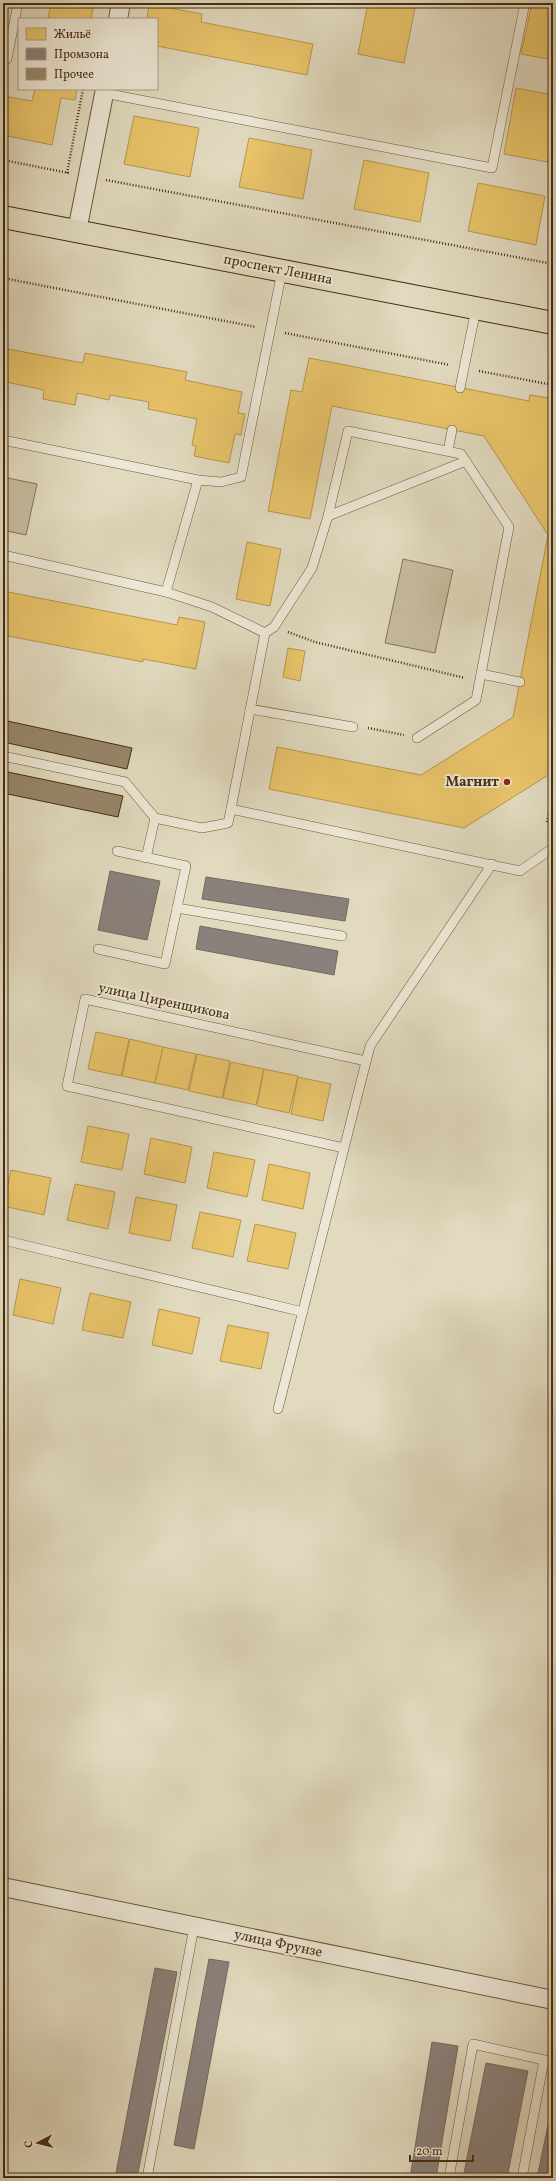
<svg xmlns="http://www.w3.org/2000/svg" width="556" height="2181" viewBox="0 0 556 2181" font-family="Vollkorn,serif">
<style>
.green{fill:#c7bca1;stroke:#867458}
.homes{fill:#e9c46a;stroke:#b8964e}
.industry{fill:#8a817c;stroke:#76685b}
.building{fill:#97866a;stroke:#462c0e}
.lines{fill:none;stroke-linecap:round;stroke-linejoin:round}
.lane-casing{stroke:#6d583a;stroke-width:10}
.street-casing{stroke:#6d583a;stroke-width:20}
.primary-casing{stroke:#462c0e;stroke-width:24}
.path{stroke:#462c0e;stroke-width:2.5;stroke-dasharray:1 2;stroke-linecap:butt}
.lane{stroke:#ece7d5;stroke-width:9}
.street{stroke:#ece7d5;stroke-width:18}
.primary{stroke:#e1dabf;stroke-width:22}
.poi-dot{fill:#8f2418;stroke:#ece7d5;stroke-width:1.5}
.labels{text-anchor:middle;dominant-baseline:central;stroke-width:4;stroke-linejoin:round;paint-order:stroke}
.street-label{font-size:14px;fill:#462c0e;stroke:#ece7d5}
.poi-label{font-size:14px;font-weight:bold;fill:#462c0e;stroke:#ece7d5;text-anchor:end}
</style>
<rect width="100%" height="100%" fill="#e1dabf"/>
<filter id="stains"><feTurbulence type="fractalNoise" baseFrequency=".005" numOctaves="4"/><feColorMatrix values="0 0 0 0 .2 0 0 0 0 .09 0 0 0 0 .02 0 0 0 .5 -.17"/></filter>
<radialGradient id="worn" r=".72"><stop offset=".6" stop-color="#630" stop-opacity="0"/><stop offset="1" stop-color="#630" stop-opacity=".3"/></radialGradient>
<g class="green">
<path d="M 3,477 L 37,484 L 26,535 L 3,530 Z"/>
<path d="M 403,559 L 453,570 L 435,653 L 385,643 Z"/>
</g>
<g class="homes">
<path d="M 51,3 L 94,3 L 91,19 L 48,19 Z"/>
<path d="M 368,3 L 416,3 L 404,63 L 358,54 Z"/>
<path d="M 532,3 L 553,3 L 553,60 L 521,54 Z"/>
<path d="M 149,4 L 202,14 L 201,22 L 313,44 L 307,75 L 157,46 L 157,19 L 147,19 Z"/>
<path d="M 516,88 L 553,95 L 553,163 L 504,154 Z"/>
<path d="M 35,89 L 77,89 L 75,100 L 61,98 L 52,145 L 3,135 L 3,96 L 32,101 Z"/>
<path d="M 134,116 L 199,128 L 190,177 L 124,164 Z"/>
<path d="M 249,138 L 312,150 L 303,199 L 239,187 Z"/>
<path d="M 364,160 L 429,173 L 420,222 L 354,209 Z"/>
<path d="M 478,183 L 545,196 L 536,245 L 468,231 Z"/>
<path d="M 3,348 L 83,363 L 85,353 L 187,372 L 185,380 L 242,392 L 238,413 L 245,414 L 241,435 L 235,434 L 229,463 L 194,456 L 196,446 L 192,445 L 197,419 L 148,409 L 149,402 L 110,395 L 109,400 L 77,393 L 75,405 L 43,399 L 44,390 L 6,382 L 5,389 L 3,389 Z"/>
<path d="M 309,358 L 529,401 L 530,395 L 549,398 L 553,404 L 553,756 L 550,774 L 464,828 L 269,789 L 277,747 L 421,775 L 513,717 L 548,535 L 484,436 L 332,406 L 310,519 L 268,511 L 291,390 L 302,392 Z"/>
<path d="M 247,542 L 281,549 L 270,606 L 236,599 Z"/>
<path d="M 3,591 L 177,625 L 179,617 L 205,622 L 196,669 L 143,659 L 143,662 L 3,635 Z"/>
<path d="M 288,648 L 305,651 L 300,681 L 283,677 Z"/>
<path d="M 96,1032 L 129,1039 L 121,1076 L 88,1069 Z"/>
<path d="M 130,1039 L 163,1047 L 155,1083 L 122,1076 Z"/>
<path d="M 163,1047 L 196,1054 L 188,1090 L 155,1083 Z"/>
<path d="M 197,1054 L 230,1061 L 222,1098 L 189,1091 Z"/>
<path d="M 231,1062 L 264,1069 L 256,1105 L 223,1098 Z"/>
<path d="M 264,1069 L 298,1076 L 289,1113 L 257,1106 Z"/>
<path d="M 298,1077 L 331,1084 L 323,1121 L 291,1114 Z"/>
<path d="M 88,1126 L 129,1134 L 122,1170 L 81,1162 Z"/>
<path d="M 151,1138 L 192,1147 L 185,1183 L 144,1174 Z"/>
<path d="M 214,1152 L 255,1160 L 247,1197 L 207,1188 Z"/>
<path d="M 269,1164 L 310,1173 L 303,1209 L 262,1200 Z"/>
<path d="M 11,1170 L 51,1178 L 44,1215 L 3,1206 Z"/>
<path d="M 75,1184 L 115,1192 L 108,1229 L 67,1220 Z"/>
<path d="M 136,1197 L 177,1205 L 170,1241 L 129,1233 Z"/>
<path d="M 200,1212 L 241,1220 L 233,1257 L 192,1248 Z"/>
<path d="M 255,1224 L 296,1233 L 288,1269 L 247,1261 Z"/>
<path d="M 20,1279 L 61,1288 L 53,1324 L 13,1315 Z"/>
<path d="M 90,1293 L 131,1302 L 123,1338 L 82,1330 Z"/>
<path d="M 159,1309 L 200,1318 L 192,1354 L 152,1345 Z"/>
<path d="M 228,1325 L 269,1333 L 261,1369 L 220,1361 Z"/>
</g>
<g class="industry">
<path d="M 110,871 L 160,881 L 147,940 L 98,930 Z"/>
<path d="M 206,877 L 349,899 L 345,921 L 202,899 Z"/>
<path d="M 200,926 L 338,951 L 334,975 L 196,949 Z"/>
<path d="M 209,1959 L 229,1962 L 194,2149 L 174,2145 Z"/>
<path d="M 155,1968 L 177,1972 L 137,2178 L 115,2178 Z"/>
<path d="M 432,2042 L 458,2046 L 436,2178 L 410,2178 Z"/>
<path d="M 486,2063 L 528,2071 L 507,2178 L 463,2178 Z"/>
<path d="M 553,2101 L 553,2178 L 537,2178 Z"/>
</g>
<g class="building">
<path d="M 3,720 L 132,748 L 127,769 L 3,742 Z"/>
<path d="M 3,771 L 123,796 L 118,817 L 3,793 Z"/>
</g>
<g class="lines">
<defs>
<g id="lane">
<path d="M 3,58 L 7,59 L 18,3"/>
<path d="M 104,93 L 492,168 L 525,3"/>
<path d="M 460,388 L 476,309"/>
<path d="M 3,440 L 198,480 L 221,482 L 241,477 L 282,271"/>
<path d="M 448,451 L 452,430"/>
<path d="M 328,516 L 466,461"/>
<path d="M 3,555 L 166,592 L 212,607 L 265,633"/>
<path d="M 166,592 L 198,480"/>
<path d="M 481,674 L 520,682"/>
<path d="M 250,709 L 353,727"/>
<path d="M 417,738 L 476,700 L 509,527 L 461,454 L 348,431 L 328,516 L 312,568 L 274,627 L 265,633 L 231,809 L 520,871 L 553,848"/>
<path d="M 3,756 L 125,782 L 155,818 L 202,828 L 228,823 L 231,809"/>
<path d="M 146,858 L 155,818"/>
<path d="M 177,908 L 342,936"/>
<path d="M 98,949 L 165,964 L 186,866 L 117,851"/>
<path d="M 344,1148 L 67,1086 L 85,999 L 366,1061"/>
<path d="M 3,1240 L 303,1312"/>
<path d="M 278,1409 L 370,1046 L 492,864"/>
<path d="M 147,2178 L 194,1927"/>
<path d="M 449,2178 L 473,2044 L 553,2062"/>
<path d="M 522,2178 L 544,2060"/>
</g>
<g id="street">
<path d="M 118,19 L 121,3"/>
<path d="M 77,231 L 105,89"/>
<path d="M 3,1887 L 553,2000"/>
</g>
<path id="primary" d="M 3,217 L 553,323"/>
</defs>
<use href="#lane" class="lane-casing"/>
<use href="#street" class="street-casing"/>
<use href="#primary" class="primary-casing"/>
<g class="path">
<path d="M 3,160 L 69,173"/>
<path d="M 67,173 L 83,89"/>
<path d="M 106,180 L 553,264"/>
<path d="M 3,278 L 256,327"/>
<path d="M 285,333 L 450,365"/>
<path d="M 479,371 L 553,385"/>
<path d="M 288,632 L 315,642 L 465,678"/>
<path d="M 368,728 L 404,735"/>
<path d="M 547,822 L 553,793"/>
</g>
<use href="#lane" class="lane"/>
<use href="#street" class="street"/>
<use href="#primary" class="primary"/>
</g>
<circle class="poi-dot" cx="507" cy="782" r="4"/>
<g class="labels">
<g class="street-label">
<text transform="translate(278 270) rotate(11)">проспект Ленина</text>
<text transform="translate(164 1002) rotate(12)">улица Циренщикова</text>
<text transform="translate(278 1944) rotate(12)">улица Фрунзе</text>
</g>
<g class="poi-label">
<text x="499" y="782">Магнит</text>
</g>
</g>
<rect width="556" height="2181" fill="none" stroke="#e1dabf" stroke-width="16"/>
<rect x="4" y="4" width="548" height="2173" fill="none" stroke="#462c0e" stroke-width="2"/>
<rect x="8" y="8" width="540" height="2165" fill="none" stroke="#462c0e"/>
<rect x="18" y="18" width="140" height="72" fill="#ece7d5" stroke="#aa9c85"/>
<rect x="26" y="28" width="20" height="12" fill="#e9c46a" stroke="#aa9c85"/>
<text x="54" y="38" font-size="12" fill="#462c0e">Жильё</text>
<rect x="26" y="48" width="20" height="12" fill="#8a817c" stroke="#aa9c85"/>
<text x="54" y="58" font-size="12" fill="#462c0e">Промзона</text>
<rect x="26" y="68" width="20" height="12" fill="#97866a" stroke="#aa9c85"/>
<text x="54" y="78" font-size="12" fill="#462c0e">Прочее</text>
<g transform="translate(38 2143) rotate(263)" stroke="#ece7d5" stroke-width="3" paint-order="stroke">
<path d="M0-3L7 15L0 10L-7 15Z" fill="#462c0e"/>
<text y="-6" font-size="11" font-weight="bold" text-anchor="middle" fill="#462c0e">С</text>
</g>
<path d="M410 2155v6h63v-6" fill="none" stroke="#462c0e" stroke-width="2"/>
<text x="416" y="2155" font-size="12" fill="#462c0e" stroke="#ece7d5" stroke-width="3" paint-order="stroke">20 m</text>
<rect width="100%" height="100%" filter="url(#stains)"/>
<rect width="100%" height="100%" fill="url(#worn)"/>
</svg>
